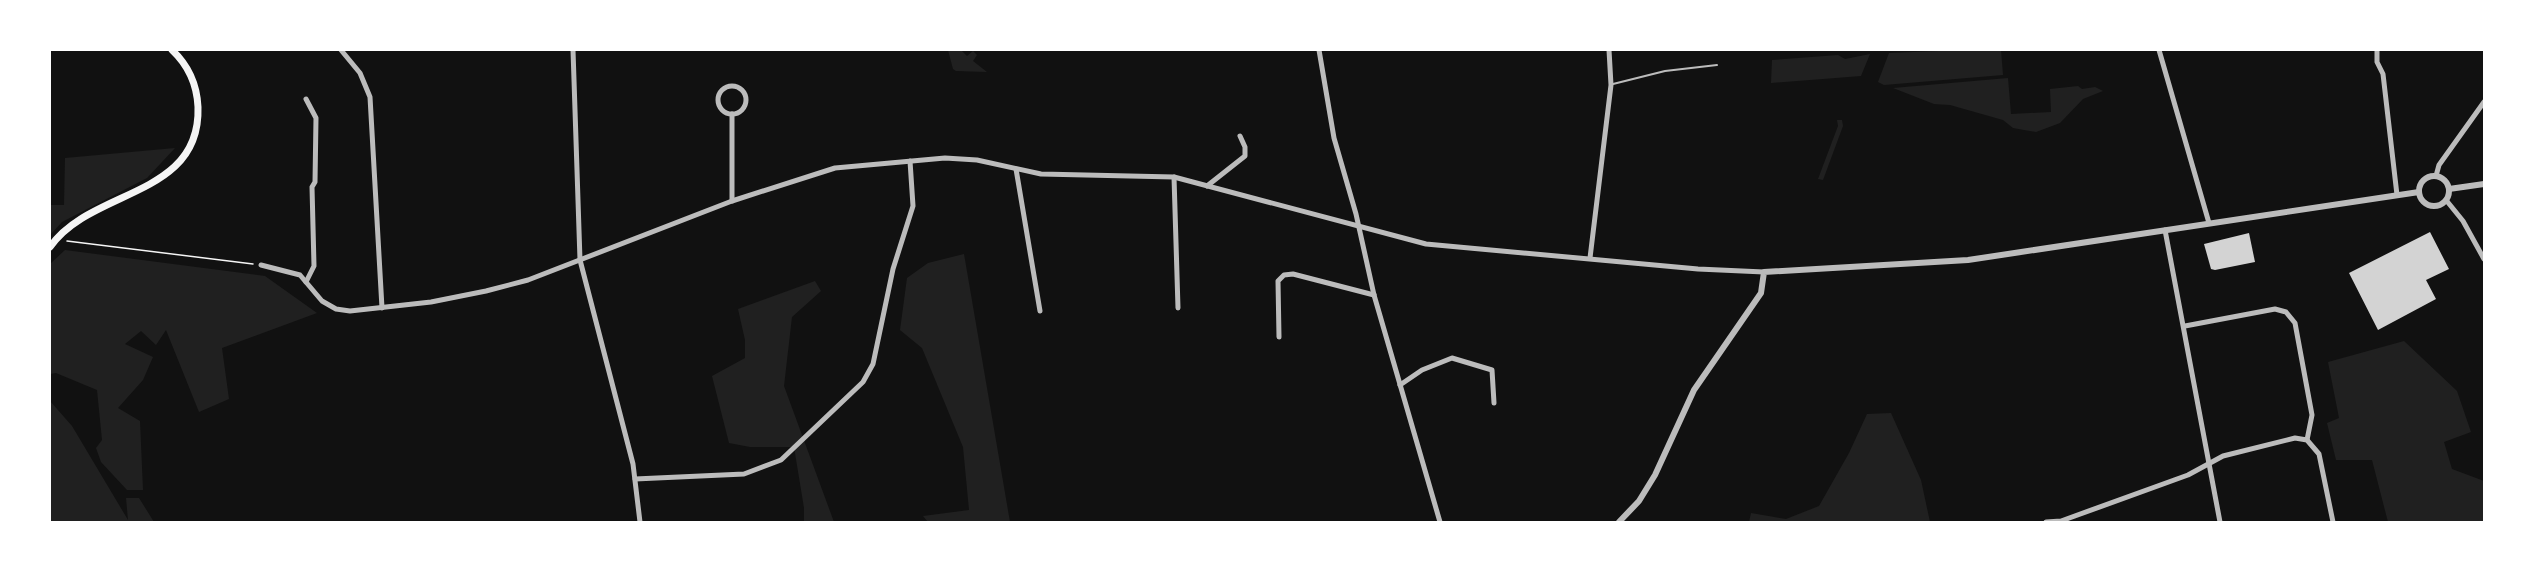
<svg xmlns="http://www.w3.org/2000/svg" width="2534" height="572" viewBox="0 0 2534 572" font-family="'Nunito Sans',sans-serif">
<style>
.green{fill:#202020}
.building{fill:#d3d3d3}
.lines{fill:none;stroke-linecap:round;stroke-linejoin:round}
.path{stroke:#f5f5f5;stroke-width:1.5}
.service{stroke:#bcbcbc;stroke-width:2}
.minor{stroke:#bcbcbc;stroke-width:5}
.tertiary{stroke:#bcbcbc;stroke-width:6}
.secondary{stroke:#f5f5f5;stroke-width:7}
</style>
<rect width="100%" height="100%" fill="#111"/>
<g class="green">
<path d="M 948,50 L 961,50 L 967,56 L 973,51 L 977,55 L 973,61 L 987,72 L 956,71 L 953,69 Z"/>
<path d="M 1962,50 L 2001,50 L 2003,75 L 1884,85 L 1878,82 L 1889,53 Z"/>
<path d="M 1870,54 L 1861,76 L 1771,83 L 1772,60 L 1838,55 L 1845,59 Z"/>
<path d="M 2008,78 L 2011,114 L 2051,112 L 2050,89 L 2078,86 L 2082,89 L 2095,87 L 2103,91 L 2083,99 L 2060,123 L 2036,132 L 2013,128 L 2003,120 L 1950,105 L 1934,104 L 1893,88 Z"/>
<path d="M 1837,120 L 1842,120 L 1843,126 L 1823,180 L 1818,179 L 1838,126 Z"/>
<path d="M 175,148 L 147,178 L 62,222 L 50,235 L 50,205 L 64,205 L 65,158 Z"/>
<path d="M 65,250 L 265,276 L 317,313 L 222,348 L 229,399 L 199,412 L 166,330 L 156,345 L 141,331 L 125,344 L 153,357 L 143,380 L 118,408 L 140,421 L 143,490 L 127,490 L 101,462 L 96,448 L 102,440 L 97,390 L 56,373 L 50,374 L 50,264 Z"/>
<path d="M 964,254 L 1010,522 L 928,522 L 923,516 L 969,510 L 963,447 L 922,348 L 900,330 L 907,278 L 928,263 Z"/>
<path d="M 815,281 L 821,291 L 792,317 L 784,386 L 834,522 L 804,522 L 804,508 L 794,447 L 750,447 L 729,443 L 712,376 L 745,358 L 745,340 L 738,309 Z"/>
<path d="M 2404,341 L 2457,391 L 2471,432 L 2444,442 L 2452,469 L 2484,481 L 2484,522 L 2388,522 L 2372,460 L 2336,460 L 2327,423 L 2339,418 L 2328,362 Z"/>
<path d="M 50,401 L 72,426 L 128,520 L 126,498 L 139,498 L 154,522 L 50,522 Z"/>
<path d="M 1891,413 L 1921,480 L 1930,522 L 1749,522 L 1751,513 L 1786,519 L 1819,506 L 1849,453 L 1867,414 Z"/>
</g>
<g class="building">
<path d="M 2430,232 L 2449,269 L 2426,280 L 2436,299 L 2378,330 L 2349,273 Z"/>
<path d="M 2249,233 L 2255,262 L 2215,270 L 2211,269 L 2204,244 Z"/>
</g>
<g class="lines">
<path class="path" d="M 67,241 L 253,264"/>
<path class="service" d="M 1613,84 L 1665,71 L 1717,65"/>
<g class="minor">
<path d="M 341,50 L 360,73 L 370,97 L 382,308"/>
<path d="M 573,50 L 580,260 L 633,464 L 640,522"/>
<path d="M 1319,50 L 1334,138 L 1356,214 L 1374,295 L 1440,522"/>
<path d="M 2159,50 L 2209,223"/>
<path d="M 2377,50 L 2377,62 L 2383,74 L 2397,195"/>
<circle cx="732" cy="100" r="14"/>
<path d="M 306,99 L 316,118 L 315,182 L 312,187 L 314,266 L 306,282"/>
<path d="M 1016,169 L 1040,311"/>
<path d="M 2436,176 L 2439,165 L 2484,102"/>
<path d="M 1174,177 L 1178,308"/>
<path d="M 1207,186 L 1245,156 L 1245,147 L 1240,136"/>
<path d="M 2446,200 L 2463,221 L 2484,259"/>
<path d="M 732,201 L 732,114"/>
<path d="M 2165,230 L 2220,522"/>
<path d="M 1590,258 L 1611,85 L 1609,50"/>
<path d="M 261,265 L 300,275 L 322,301 L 336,309 L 350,311 L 431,302 L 486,291 L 528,280 L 732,201 L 835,168 L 945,158 L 977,160 L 1041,174 L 1174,177 L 1426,244 L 1698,269 L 1764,272"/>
<path d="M 2185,326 L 2275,309 L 2286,312 L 2295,323 L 2312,415 L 2307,440"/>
<path d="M 1279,337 L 1278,281 L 1284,275 L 1293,274 L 1374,295"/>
<path d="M 1400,385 L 1422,370 L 1452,358 L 1492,370 L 1494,403"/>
<path d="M 635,479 L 744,474 L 781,460 L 863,382 L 873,364 L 893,269 L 913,206 L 910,161"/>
<path d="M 2046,522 L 2061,521 L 2188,475 L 2223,456 L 2295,438 L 2307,440 L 2319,454 L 2333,522"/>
</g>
<g class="tertiary">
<circle cx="2434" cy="191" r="15"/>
<path d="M 2449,189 L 2484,184"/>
<path d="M 1619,522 L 1639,501 L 1655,475 L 1694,390 L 1761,293 L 1764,272 L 1968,260 L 2419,192"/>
</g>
<path class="secondary" d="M 50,247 C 91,188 201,198 198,107 C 197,85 188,65 172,50"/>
</g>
<rect width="2534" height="572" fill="none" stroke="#ffffff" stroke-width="102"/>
</svg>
